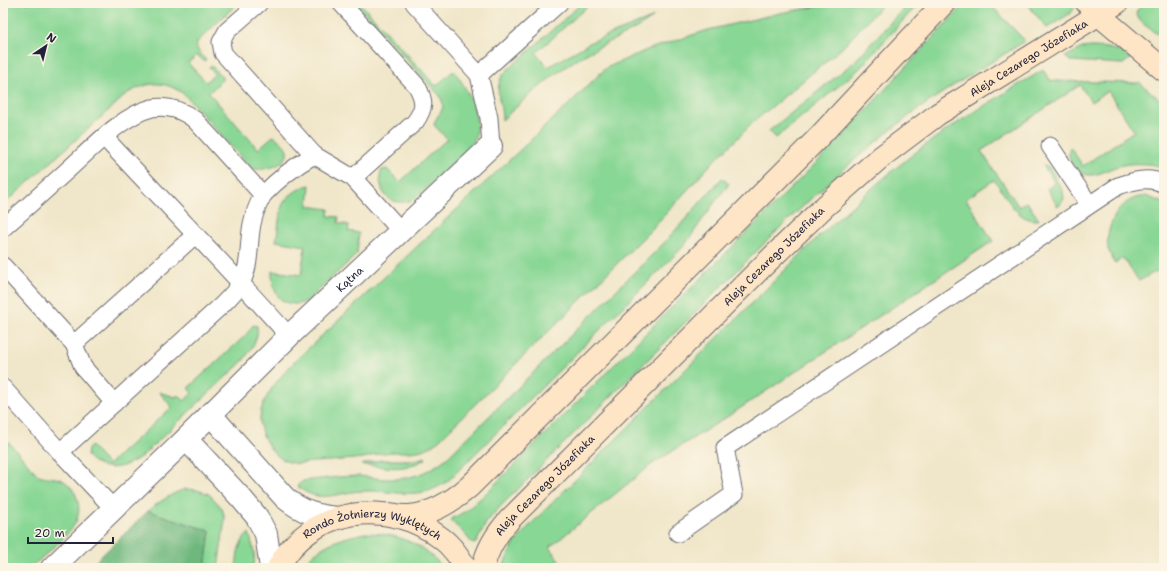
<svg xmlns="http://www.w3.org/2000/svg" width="1167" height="571" viewBox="0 0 1167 571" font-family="'Shantell Sans',sans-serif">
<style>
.green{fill:#89d795;stroke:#567c68}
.forest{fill:#6eb87e;stroke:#486d5c}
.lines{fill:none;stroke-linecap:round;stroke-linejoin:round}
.service-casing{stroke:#6a676d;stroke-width:19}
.minor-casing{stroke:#6a676d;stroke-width:24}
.secondary-casing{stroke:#6a676d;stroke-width:24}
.service{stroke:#fff;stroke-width:17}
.minor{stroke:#fff;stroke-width:22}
.secondary{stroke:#fde5c5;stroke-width:22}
.labels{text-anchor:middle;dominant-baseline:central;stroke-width:3.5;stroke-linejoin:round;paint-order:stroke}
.street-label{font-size:11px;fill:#22223b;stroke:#fcf5e5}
</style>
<rect width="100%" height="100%" fill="#fcf5e5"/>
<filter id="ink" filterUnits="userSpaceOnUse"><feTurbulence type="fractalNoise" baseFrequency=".025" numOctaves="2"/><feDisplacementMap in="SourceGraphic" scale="8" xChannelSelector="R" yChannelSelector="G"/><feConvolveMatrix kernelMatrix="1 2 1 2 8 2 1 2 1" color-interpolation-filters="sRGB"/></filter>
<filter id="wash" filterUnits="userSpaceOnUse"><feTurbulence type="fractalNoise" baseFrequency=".012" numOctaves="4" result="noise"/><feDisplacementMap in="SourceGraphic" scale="16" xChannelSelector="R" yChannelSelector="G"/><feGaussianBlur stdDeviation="0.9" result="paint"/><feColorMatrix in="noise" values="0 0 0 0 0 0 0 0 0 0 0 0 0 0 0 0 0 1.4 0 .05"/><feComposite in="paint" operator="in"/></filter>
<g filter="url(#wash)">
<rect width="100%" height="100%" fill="#f0e6c9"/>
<g class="green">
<path d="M 3,3 L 238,3 L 197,42 C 195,50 201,54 206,60 L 204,61 L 197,55 L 188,63 L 206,82 L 215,74 L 209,67 L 211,65 L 222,77 L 222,80 L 209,93 L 258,149 L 273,136 L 275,137 C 279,140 287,146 287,151 C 290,164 265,171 255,169 C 252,168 250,166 247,164 L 185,95 C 165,80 149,81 128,93 L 3,205 Z"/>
<path d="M 355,3 L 360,3 L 436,86 L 452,72 L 455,72 C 467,89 480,113 476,134 C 475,141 470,146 467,151 L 415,199 C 401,205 384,203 381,185 C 380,180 379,175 382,170 L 387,169 L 400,182 L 447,139 L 434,125 C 436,113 448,112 440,96 Z"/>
<path d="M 582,3 L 591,3 L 536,53 L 548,67 L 591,42 L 654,17 C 628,35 597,46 571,63 C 546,80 524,100 502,120 C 502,101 493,92 503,74 Z"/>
<path d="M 838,3 L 884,3 L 842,48 L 756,120 L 711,164 L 651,230 L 436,443 C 418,456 404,450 384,453 C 376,454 370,457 363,458 C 347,460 330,461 314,462 C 308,462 299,465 293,463 C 281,461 273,453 267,443 C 246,411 276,382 297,359 L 566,107 L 606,68 L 649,49 L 708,30 L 780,13 Z"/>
<path d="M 908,3 L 919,3 L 858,70 L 776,138 L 769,131 L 854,62 Z"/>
<path d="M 965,3 L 989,3 L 1025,41 C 985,67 943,90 905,119 C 861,152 820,190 780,228 L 499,508 L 486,523 L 476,543 L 473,544 L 462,531 L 450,520 L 451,519 L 466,511 L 483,496 L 831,148 Z"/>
<path d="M 1026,3 L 1074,3 L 1075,7 L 1071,13 L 1047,28 Z"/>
<path d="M 1147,3 L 1164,3 L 1164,28 L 1157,34 C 1149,28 1139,23 1136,13 L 1138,9 Z"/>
<path d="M 1091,47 C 1105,47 1120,49 1131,58 L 1123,64 L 1071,61 L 1065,57 L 1082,48 Z"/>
<path d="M 1043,70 L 1050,80 L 1054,81 L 1140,83 L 1164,103 L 1164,167 C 1148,163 1131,162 1115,167 C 1107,170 1097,176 1088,175 C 1077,174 1065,158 1070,147 L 1083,166 L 1134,131 L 1108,91 L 1091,102 L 1080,85 L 981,151 L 1019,207 L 1027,202 L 1039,220 C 1015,222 1007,195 994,180 L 966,199 L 993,241 L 730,415 L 652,464 L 550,547 L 564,568 L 503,568 C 511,544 519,537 536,519 L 816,239 C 850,208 883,177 920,149 C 959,120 1002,95 1043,70 Z"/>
<path d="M 1043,165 L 1049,167 L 1063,191 L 1064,199 L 1058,207 L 1047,189 L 1055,183 Z"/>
<path d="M 722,178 L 729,184 L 717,199 L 684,246 L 448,481 C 441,485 435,489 428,491 C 408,497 385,490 364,491 C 339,491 320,506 297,486 L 303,481 C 321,479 340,476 358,476 C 367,476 376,479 386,479 C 411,480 428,473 448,457 L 665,242 Z"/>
<path d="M 310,185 L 308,206 L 329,209 L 328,216 L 339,217 L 338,223 L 349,225 L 348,231 L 359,233 L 357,254 L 307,301 C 295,307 279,304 275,290 C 272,284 272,277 272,271 L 301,275 L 305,246 L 276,241 C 278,233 279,211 283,204 C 288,195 300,187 310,185 Z"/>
<path d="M 1146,196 L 1164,203 L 1164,267 L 1139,281 L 1123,258 L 1115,263 C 1112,258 1110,254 1108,249 C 1105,231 1115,208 1131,200 C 1136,197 1141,197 1146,196 Z"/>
<path d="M 253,325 L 257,326 C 260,338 249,352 243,361 L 142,456 C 123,469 105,474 87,456 L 88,449 L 91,446 L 108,465 L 172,407 L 159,392 L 175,397 L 179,395 L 184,401 L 192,393 L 188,388 L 246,335 Z"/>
<path d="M 3,436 L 37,474 C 46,479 56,476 64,481 C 76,489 82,505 77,519 C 73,533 41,558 30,568 L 3,568 Z"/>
<path d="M 425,457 L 426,459 C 398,473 390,466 361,465 L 381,460 L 415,460 Z"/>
<path d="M 186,489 L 197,490 L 209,494 L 222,508 L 225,519 L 218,568 L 205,568 L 210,531 L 148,511 C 160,502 171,493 186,489 Z"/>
<path d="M 249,533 C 252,544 257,557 253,568 L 236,568 C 238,552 237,545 249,533 Z"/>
<path d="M 365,533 C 395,533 424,543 443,568 L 301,568 C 317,546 339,538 365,533 Z"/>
</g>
<path class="forest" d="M 148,511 L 210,531 L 205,568 L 89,568 Z"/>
</g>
<g filter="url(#ink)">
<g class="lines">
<defs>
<g id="service">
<path d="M 259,3 L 227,31 L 221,42 L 223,53 L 314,155"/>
<path d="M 341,3 L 417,86 C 425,101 425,108 415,122 L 353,178"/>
<path d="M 414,3 L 479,75 L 489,118 L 491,146"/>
<path d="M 479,75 L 559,3"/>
<path d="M 104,137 C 166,204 229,269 289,336"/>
<path d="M 1050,146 L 1089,204"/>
<path d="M 263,195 C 278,179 295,166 314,155 L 353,178 L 401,231"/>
<path d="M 3,228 C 26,208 49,187 71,167 C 93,147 123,115 152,108 C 169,105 182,110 195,120 L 263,195 C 258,204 254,214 252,224 C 248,243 251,265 241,283 C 236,291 229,298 222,305 L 60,452 L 3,388"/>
<path d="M 3,266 L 74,344 L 83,367 L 114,403"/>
<path d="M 74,344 L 195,235"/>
<path d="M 60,452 L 114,509"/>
<path d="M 678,533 L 734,494 L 725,448 L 1118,186 C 1133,181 1148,176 1164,184"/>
</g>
<g id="minor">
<path d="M 210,414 L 285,498 C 302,512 316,516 338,518"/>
<path d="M 186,439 L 241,498 L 257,517 L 266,534 L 271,568"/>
<path id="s1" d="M 52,568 L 186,439 L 289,336 L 491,146"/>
</g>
<g id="secondary">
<path d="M 1087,3 L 1099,15 L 1164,70"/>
<path d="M 390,514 C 396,515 403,516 409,516 C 433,514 453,501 470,486 L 815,141 L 944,3"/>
<path id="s2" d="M 278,568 C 309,507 389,497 441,538 C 452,546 459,557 466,568"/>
<path id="s3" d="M 483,568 C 487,549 497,533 510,519 L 763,266 L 823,208 L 881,157 L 938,114 L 1117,3"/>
</g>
</defs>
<use href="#service" class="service-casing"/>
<use href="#minor" class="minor-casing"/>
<use href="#secondary" class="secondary-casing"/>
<use href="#service" class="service"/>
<use href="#minor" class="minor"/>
<use href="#secondary" class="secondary"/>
</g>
</g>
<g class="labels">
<g class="street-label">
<text stroke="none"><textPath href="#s3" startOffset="753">Aleja Cezarego Józefiaka</textPath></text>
<text stroke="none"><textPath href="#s3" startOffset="429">Aleja Cezarego Józefiaka</textPath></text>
<text stroke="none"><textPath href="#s1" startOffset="415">Kątna</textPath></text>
<text stroke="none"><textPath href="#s3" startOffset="105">Aleja Cezarego Józefiaka</textPath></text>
<text stroke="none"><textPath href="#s2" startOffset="115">Rondo Żołnierzy Wyklętych</textPath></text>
</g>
</g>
<rect width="1167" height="571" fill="none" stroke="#fcf5e5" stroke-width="16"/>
<g transform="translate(46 46) rotate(35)" stroke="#fcf5e5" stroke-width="3" paint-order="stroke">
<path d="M0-3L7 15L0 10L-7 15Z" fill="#22223b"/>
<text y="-6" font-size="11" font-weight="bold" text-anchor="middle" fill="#22223b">N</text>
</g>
<path d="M28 537v6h85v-6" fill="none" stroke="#22223b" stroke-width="2"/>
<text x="34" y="537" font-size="12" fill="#22223b" stroke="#fcf5e5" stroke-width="3" paint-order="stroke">20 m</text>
</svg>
